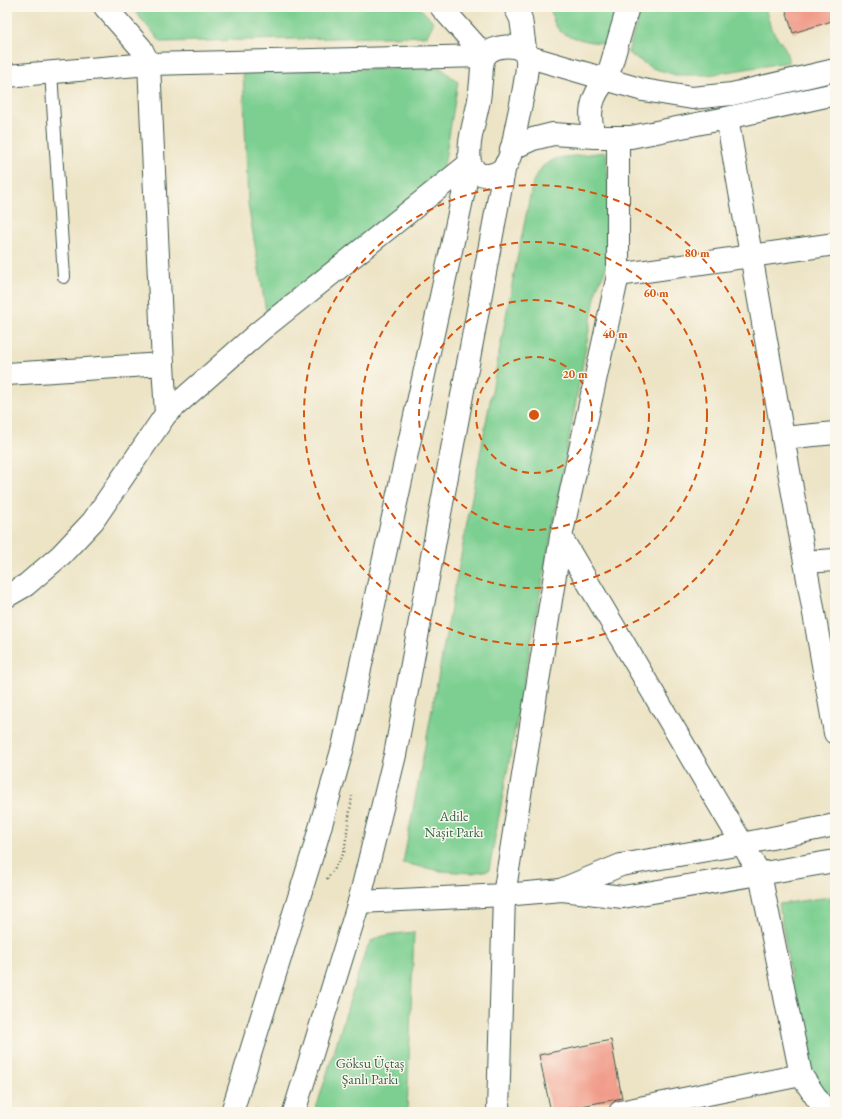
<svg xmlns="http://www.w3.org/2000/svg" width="842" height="1119" viewBox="0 0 842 1119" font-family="'EB Garamond',serif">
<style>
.green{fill:#7dcf91;stroke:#4e8662}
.building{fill:#f19b89}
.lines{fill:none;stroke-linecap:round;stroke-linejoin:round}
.lane-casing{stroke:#3e564a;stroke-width:14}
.street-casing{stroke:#3e564a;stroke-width:24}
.primary-casing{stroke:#3e564a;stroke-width:24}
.path{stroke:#3e564a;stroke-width:2.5;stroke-dasharray:1 3;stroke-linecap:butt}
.lane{stroke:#fff;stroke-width:12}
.street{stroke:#fff;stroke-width:22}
.primary{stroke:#fff;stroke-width:22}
.ring{fill:none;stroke:#d45610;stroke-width:2;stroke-dasharray:7 5}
.labels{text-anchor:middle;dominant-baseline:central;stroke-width:3;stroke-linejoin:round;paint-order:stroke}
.park-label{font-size:14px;fill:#36624b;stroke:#fbf7ec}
.centre{fill:#d45610;stroke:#fbf7ec;stroke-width:2}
.ring-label{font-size:12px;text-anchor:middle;font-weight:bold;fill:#d45610;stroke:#fbf7ec;stroke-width:3;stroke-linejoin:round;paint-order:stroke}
</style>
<rect width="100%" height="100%" fill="#fbf7ec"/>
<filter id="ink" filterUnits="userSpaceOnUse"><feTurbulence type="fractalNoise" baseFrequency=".025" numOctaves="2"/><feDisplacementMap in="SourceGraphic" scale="8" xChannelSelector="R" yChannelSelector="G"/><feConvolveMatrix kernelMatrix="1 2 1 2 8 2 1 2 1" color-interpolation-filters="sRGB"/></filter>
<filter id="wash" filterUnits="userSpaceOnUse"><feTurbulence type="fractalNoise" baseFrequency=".012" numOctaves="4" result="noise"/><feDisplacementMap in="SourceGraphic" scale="16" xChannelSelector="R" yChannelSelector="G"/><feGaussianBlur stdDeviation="0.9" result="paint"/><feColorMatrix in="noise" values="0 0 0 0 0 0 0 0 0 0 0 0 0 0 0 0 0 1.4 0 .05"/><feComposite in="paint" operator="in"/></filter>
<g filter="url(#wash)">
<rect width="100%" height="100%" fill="#ede4c6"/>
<g class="green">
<path d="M 131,7 L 419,7 L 434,22 L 427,36 L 161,42 Z"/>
<path d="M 550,7 L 620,7 L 609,45 C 597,43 566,38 559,30 C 553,24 552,14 550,7 Z"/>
<path d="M 641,7 L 765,7 L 771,29 L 785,48 L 789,62 L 708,75 L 676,75 L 652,68 L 628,53 Z"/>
<path d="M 441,68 L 458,82 L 442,178 L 266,311 L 248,204 L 243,71 Z"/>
<path d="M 606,152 C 608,187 615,234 606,267 C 604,274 600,281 597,287 L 489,870 L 472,873 L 441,871 L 403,863 L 514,274 L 533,181 L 543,166 L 557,158 Z"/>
<path d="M 830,897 L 835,927 L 835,1108 L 805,1064 L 779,904 Z"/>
<path d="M 414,932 L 407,1112 L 315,1112 L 365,952 C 367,949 368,945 370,943 C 378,933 402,934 414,932 Z"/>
</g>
<g id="blocks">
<g class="building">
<path d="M 785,7 L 834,7 L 835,11 L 835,20 L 793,33 Z"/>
<path d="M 611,1040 L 622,1098 L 551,1112 L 539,1055 Z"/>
</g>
</g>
</g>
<g filter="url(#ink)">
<use href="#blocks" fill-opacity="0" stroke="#3e564a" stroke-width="1"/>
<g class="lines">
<defs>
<path id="lane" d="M 51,72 L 64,277"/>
<g id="street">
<path d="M 105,7 L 141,48 L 149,64 L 163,364"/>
<path d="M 7,76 L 149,64 L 485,56"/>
<path d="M 607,79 L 628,7"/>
<path d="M 727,118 L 835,733"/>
<path d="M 618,137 L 618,275"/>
<path d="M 7,374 L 163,364 L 166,414"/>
<path d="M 783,438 L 835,433"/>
<path d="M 561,537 L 760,874 L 801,1075 L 826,1112"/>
<path d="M 805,562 L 835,560"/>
<path d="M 7,596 L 26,585 L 61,555 L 93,521 L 166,414 L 260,331 L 470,163"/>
<path d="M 563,889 L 621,865 L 742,844 L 835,825"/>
<path d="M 359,902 L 504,895 L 562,890 L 623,897 L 835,861"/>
<path d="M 498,1112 L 504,895 L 561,537 L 618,275 L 835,244"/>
<path d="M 620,1112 L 801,1075"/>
</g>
<g id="primary">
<path d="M 441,7 L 485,56"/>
<path d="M 515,7 L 521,19 L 526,56 L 643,90 L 692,98 L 732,94 L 835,70"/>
<path d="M 595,137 C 587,115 591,95 607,79"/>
<path d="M 511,149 L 533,139 L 553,134 L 595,137 L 631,137 L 727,118 L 835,94"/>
<path d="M 232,1112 L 314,849 L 343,747 L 470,163 C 467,144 474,124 478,105 C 480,97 480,89 481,81 C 482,73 481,63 485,56 C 493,45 518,42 526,55 C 528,59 527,63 527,67 C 525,88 520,108 516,128 C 513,141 512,159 503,169 C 499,172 494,174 489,175 C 479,176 474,171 470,163"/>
<path d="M 294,1112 L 359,902 L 395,755 L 505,165"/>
</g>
</defs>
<use href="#lane" class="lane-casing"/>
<use href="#street" class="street-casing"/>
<use href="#primary" class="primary-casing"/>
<g class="path">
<path d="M 327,879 L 344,853 L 352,796"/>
<path d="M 256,1112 L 258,1105"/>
</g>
<use href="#lane" class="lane"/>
<use href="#street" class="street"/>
<use href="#primary" class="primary"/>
</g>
</g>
<g class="ring">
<circle cx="534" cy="415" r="58"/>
<circle cx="534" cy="415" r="115"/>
<circle cx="534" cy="415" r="173"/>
<circle cx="534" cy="415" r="230"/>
</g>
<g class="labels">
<g class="park-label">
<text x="454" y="816">Adile<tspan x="454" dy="16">Naşit Parkı</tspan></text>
<text x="370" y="1063">Göksu Üçtaş<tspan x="370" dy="16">Şanlı Parkı</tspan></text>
</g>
</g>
<circle cx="534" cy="415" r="6" class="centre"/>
<g class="ring-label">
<text x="697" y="257">80 m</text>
<text x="656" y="297">60 m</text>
<text x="615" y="338">40 m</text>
<text x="575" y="378">20 m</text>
</g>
<rect width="842" height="1119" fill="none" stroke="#fbf7ec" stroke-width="24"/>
</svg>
